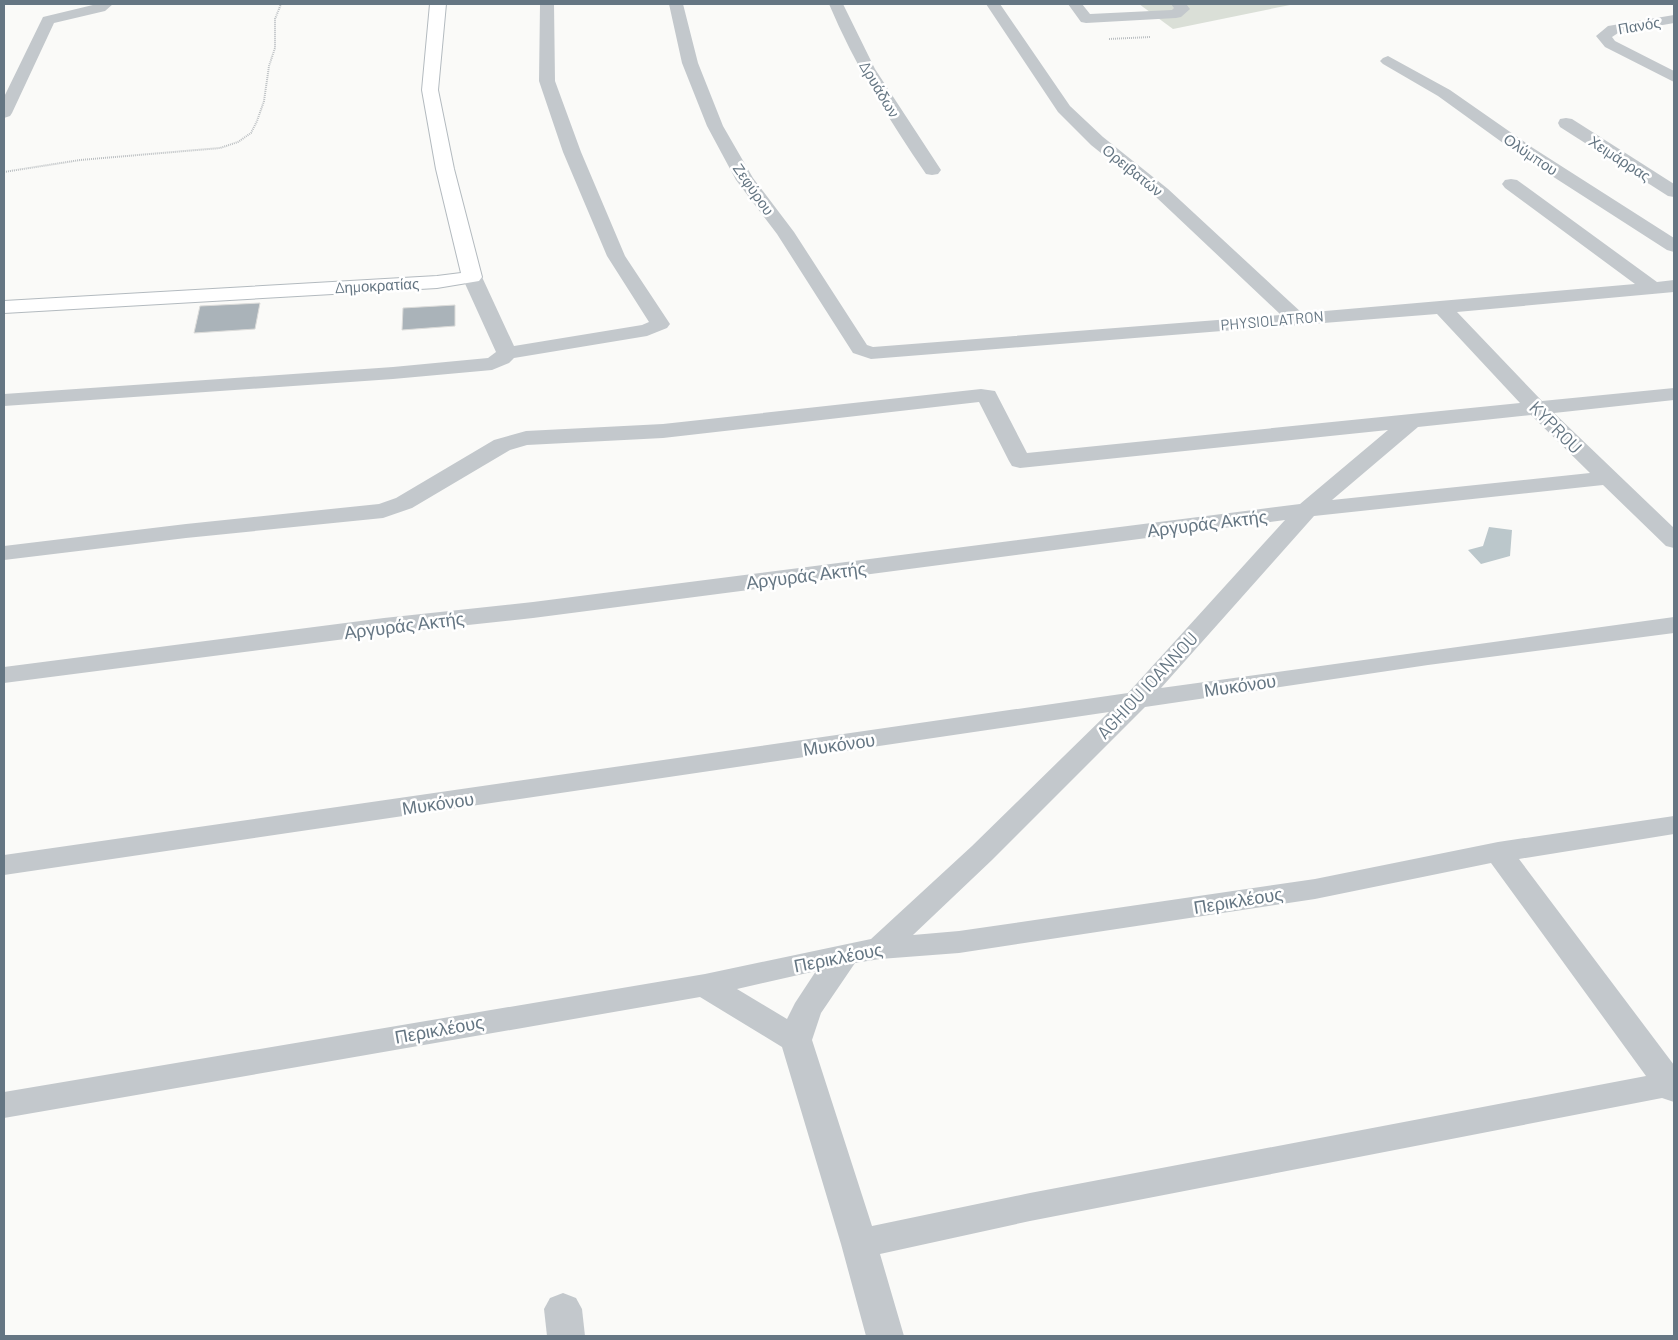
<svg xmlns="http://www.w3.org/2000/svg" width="1678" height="1340" viewBox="0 0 1678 1340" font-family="Barlow,sans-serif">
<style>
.green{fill:#dadfd7}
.water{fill:#bbc7cb}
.building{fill:#aab3b9;stroke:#dcdcda}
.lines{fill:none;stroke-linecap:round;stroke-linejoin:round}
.secondary-casing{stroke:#b3babf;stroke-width:2}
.path{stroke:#bbbfc2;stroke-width:2;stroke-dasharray:1 1;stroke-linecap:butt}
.street{fill:#c3c8cc;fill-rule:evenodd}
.secondary{fill:#fff;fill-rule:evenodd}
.labels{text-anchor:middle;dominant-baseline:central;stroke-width:5;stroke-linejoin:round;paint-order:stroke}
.far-street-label{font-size:15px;fill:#657683;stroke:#fff}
.street-label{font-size:18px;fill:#657683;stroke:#fff}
</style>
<rect width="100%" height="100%" fill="#fafaf8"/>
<path class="green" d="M 1139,4 L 1295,4 L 1173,29 Z"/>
<path class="water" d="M 1489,527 L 1512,530 L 1510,556 L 1481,564 L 1468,550 L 1483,546 Z"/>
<g class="building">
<path d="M 260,303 L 255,329 L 194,333 L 200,306 Z"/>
<path d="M 455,305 L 455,326 L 402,330 L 403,308 Z"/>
</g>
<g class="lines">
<defs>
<path id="secondary" d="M 430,4 L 446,4 L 438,90 L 454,169 L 482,277 L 479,281 L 437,288 L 4,313 L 4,301 L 437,276 L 461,273 L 436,169 L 422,90 Z"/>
</defs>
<use href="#secondary" class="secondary-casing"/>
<g class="path">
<path d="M 1109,39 L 1150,37"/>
<path d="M 4,172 L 80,160 L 220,148 L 238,142 L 251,133 L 257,121 L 264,101 L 269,66 L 275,48 L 275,19 L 281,4"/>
</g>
<g class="street">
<path d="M 97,4 L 113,4 L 105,11 L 54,23 L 12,113 L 10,116 L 4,118 L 4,97 L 43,17 Z"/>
<path d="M 540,4 L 554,4 L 555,81 L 581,152 L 625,256 L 670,324 L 667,328 L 647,336 L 514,358 L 509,363 L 492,370 L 393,379 L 4,406 L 4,394 L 393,367 L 488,358 L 496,352 L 462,277 L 465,273 L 472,271 L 479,273 L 482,277 L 514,346 L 642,325 L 649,322 L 607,256 L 563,152 L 539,81 Z"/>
<path d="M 669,4 L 683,4 L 698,63 L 723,126 L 753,178 L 794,232 L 867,345 L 873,347 L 1281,315 L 1156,197 L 1091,145 L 1058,112 L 986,4 L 1000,4 L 1070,106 L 1103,137 L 1168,189 L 1302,313 L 1635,284 L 1505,188 L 1502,184 L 1505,180 L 1511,179 L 1517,180 L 1657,282 L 1674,280 L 1674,292 L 1457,312 L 1542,401 L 1674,388 L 1674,400 L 1554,413 L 1674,528 L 1674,548 L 1666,546 L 1603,485 L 1314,516 L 1161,688 L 1674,617 L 1674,633 L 1428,665 L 1145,707 L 992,860 L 913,935 L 959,931 L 1315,879 L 1498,842 L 1674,816 L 1674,834 L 1519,859 L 1674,1065 L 1674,1102 L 1662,1098 L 1030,1221 L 880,1254 L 904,1336 L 866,1336 L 841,1244 L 782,1047 L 700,997 L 4,1118 L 4,1092 L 705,974 L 871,939 L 972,846 L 1109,712 L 4,875 L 4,855 L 1128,693 L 1285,520 L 533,618 L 384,634 L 4,683 L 4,667 L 384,618 L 533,602 L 1300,504 L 1388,430 L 1020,468 L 1012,466 L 1009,461 L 979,402 L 663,438 L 527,445 L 510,450 L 412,508 L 383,518 L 186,538 L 4,560 L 4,546 L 186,524 L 379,504 L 396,498 L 494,440 L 526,431 L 663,424 L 981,389 L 995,391 L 1027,453 L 1520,403 L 1437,314 L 871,359 L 853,353 L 777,234 L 736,180 L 707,126 L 682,63 ZM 1531,415 L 1590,473 L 1332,500 L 1418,427 ZM 1491,863 L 1646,1076 L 1030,1193 L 872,1226 L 812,1040 L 821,1013 L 855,963 L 880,959 L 959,953 L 1315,899 ZM 816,971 L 795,1003 L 787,1019 L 737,989 Z"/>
<path d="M 829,4 L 843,4 L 875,69 L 941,170 L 938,174 L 932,175 L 926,174 C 889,120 854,64 829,4 Z"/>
<path d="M 1068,4 L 1082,4 L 1090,14 L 1172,10 L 1174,8 L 1171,4 L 1186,4 L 1190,9 L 1181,17 L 1176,18 L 1086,23 L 1081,22 Z"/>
<path d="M 1674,15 L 1674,23 L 1618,33 L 1612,37 L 1615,41 L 1674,71 L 1674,82 L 1605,47 L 1596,36 L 1608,26 Z"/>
<path d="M 1388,56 L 1450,90 L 1533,148 L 1674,238 L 1674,252 L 1667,250 L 1521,156 L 1438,96 L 1383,64 L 1380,61 L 1383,58 Z"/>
<path d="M 1566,118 L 1572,119 L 1674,184 L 1674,197 L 1668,196 L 1560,127 L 1558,123 L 1560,119 Z"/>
<path d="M 563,1293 L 576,1298 L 582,1309 L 585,1336 L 547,1336 L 544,1309 L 550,1298 Z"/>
</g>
<use href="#secondary" class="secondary"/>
</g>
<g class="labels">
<g class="far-street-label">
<text transform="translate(1639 25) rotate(-10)">Πανός</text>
<text transform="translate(880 89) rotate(59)">Δρυάδων</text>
<text transform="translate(1531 154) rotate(34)">Ολύμπου</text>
<text transform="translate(1620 158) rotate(33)">Χειμάρρας</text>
<text transform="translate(1133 170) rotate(39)">Ορειβατών</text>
<text transform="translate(754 189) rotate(55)">Ζεφύρου</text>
<text transform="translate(377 285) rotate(-3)">Δημοκρατίας</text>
<text transform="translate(1272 320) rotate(-5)">PHYSIOLATRON</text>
</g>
<g class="street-label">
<text transform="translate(1556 427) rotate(45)">KYPROU</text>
<text transform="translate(1207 523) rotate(-7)">Αργυράς Ακτής</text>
<text transform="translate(806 575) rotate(-7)">Αργυράς Ακτής</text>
<text transform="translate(404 625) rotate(-7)">Αργυράς Ακτής</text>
<text transform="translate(1147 685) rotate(-47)">AGHIOU IOANNOU</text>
<text transform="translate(1240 685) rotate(-8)">Μυκόνου</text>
<text transform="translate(839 744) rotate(-8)">Μυκόνου</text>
<text transform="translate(438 803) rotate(-8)">Μυκόνου</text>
<text transform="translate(1238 900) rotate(-9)">Περικλέους</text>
<text transform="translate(838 957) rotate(-11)">Περικλέους</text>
<text transform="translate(439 1029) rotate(-10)">Περικλέους</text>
</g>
</g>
<rect width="1678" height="1340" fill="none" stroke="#657683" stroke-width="10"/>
</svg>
